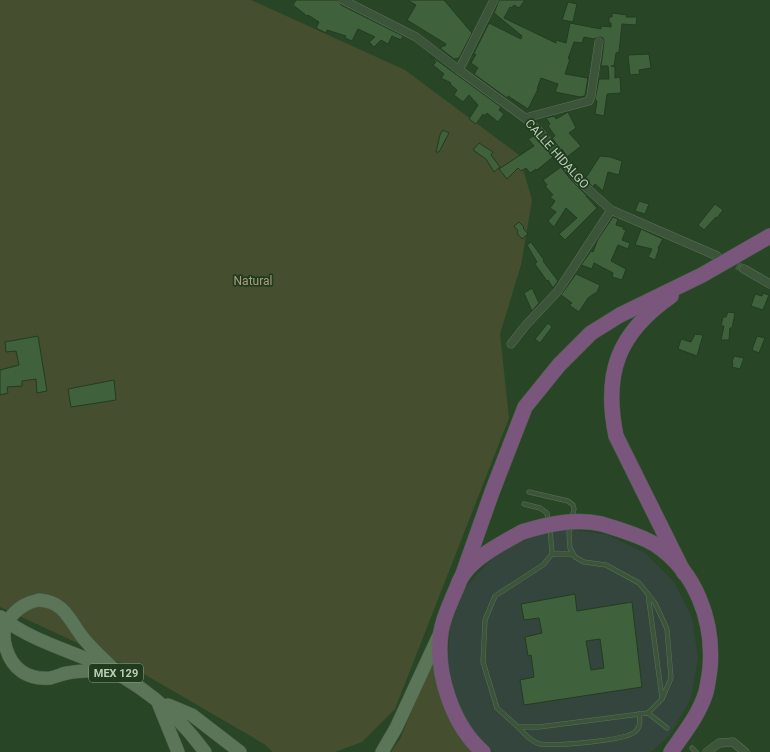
<svg xmlns="http://www.w3.org/2000/svg" width="770" height="752" viewBox="0 0 770 752" font-family="Roboto,sans-serif">
<style>
.medical{fill:#33453c}
.green{fill:#454f2f}
.building{fill:#3f613c;stroke:#223c21;fill-rule:evenodd}
.lines{fill:none;stroke-linecap:round;stroke-linejoin:round}
.minor-tunnel{stroke:#3e5a3b;stroke-width:8;stroke-dasharray:8 4;stroke-linecap:butt}
.service-casing{stroke:#5a7259;stroke-width:5}
.minor-casing{stroke:#5a7259;stroke-width:9}
.primary-casing{stroke:#455e44;stroke-width:14}
.motorway-casing{stroke:#465f45;stroke-width:16}
.service{stroke:#3c553a;stroke-width:4}
.minor{stroke:#3c553a;stroke-width:8}
.primary{stroke:#5a7558;stroke-width:13}
.motorway{stroke:#7a567c;stroke-width:15}
.motorway-bridge-casing{stroke:#465f45;stroke-width:16;stroke-linecap:butt}
.motorway-bridge{stroke:#7a567c;stroke-width:15}
.labels{text-anchor:middle;dominant-baseline:central;stroke-width:3.5;stroke-linejoin:round;paint-order:stroke}
.shield{fill:#203b1e;stroke:#8ba28a;stroke-width:1}
.shield-label{font-size:11px;font-weight:bold;fill:#b9ceb8}
.street-label{font-size:12px;fill:#b9ceb8;stroke:#203b1e}
.park-label{font-size:12px;fill:#af9c83;stroke:#203b1e}
</style>
<rect width="100%" height="100%" fill="#284625"/>
<path class="medical" d="M 568,529 L 608,535 L 645,553 L 674,582 L 692,618 L 698,658 L 691,698 L 670,735 L 651,752 L 494,752 L 483,744 L 459,709 L 447,669 L 450,626 L 466,587 L 493,557 L 529,537 Z"/>
<g class="green">
<path d="M 0,0 L 251,0 L 405,70 L 519,155 L 532,200 L 521,265 L 500,334 L 509,418 L 395,709 L 362,742 L 335,752 L 273,752 L 264,744 L 144,674 L 0,607 Z"/>
<path d="M 433,660 L 479,752 L 391,752 L 400,739 Z"/>
</g>
<g class="building">
<path d="M 296,0 L 338,0 L 341,5 L 403,36 L 401,40 L 392,36 L 388,44 L 381,40 L 374,47 L 369,42 L 375,37 L 358,29 L 352,41 L 345,38 L 346,36 L 327,30 L 326,33 L 316,28 L 319,22 L 308,15 L 307,16 L 293,5 Z"/>
<path d="M 407,0 L 444,0 L 472,33 L 459,58 L 454,59 L 440,48 L 443,46 L 445,46 L 446,44 L 407,20 L 416,5 Z"/>
<path d="M 499,0 L 525,0 L 519,8 L 514,5 L 512,8 L 510,7 L 504,18 L 556,43 L 556,40 L 566,43 L 570,23 L 601,29 L 601,26 L 611,27 L 611,23 L 609,23 L 609,17 L 612,17 L 612,13 L 627,15 L 626,17 L 637,17 L 636,25 L 622,24 L 619,52 L 616,53 L 614,66 L 611,66 L 615,67 L 615,78 L 620,77 L 621,93 L 607,94 L 604,116 L 595,114 L 597,101 L 595,100 L 599,79 L 609,79 L 608,66 L 601,66 L 604,42 L 603,38 L 600,37 L 594,39 L 584,37 L 582,43 L 574,42 L 568,59 L 570,59 L 565,74 L 588,78 L 585,96 L 580,97 L 555,92 L 558,84 L 541,78 L 537,89 L 538,89 L 528,109 L 508,96 L 507,98 L 474,74 L 478,68 L 471,63 L 476,54 L 473,55 L 489,23 L 521,39 L 522,36 L 494,13 Z"/>
<path d="M 568,2 L 577,4 L 573,22 L 562,20 Z"/>
<path d="M 649,54 L 651,68 L 639,70 L 640,74 L 630,75 L 628,55 Z"/>
<path d="M 431,56 L 501,107 L 499,110 L 504,114 L 498,122 L 487,113 L 485,116 L 483,114 L 476,124 L 469,119 L 478,105 L 469,95 L 463,102 L 454,95 L 457,90 L 450,84 L 451,83 L 441,78 L 444,74 L 433,65 L 436,62 Z"/>
<path d="M 568,112 L 576,128 L 569,133 L 581,146 L 567,157 L 562,149 L 561,150 L 552,138 L 555,136 L 548,126 L 550,124 L 546,118 L 554,116 L 556,119 Z"/>
<path d="M 443,130 L 449,133 L 439,152 L 436,152 L 440,135 Z"/>
<path d="M 535,135 L 553,157 L 537,170 L 536,169 L 530,173 L 526,168 L 521,171 L 518,168 L 507,179 L 499,169 L 534,146 L 528,139 Z"/>
<path d="M 479,143 L 493,152 L 491,155 L 500,167 L 494,172 L 486,159 L 473,150 Z"/>
<path d="M 600,156 L 610,157 L 622,161 L 619,175 L 608,172 L 603,191 L 595,184 L 593,187 L 585,179 Z"/>
<path d="M 561,167 L 571,180 L 587,196 L 586,196 L 597,208 L 565,240 L 559,234 L 577,218 L 566,208 L 554,227 L 548,221 L 556,212 L 550,208 L 555,201 L 550,197 L 553,195 L 545,186 L 547,185 L 543,180 Z"/>
<path d="M 639,201 L 649,204 L 645,214 L 635,211 Z"/>
<path d="M 715,204 L 723,210 L 717,218 L 716,217 L 704,230 L 698,225 Z"/>
<path d="M 613,217 L 618,219 L 616,225 L 623,227 L 623,229 L 626,230 L 622,240 L 630,243 L 628,249 L 618,245 L 611,261 L 626,269 L 622,280 L 612,277 L 613,273 L 594,263 L 592,269 L 581,265 L 591,251 L 593,252 L 598,239 Z"/>
<path d="M 519,222 L 524,227 L 523,228 L 528,234 L 522,239 L 517,233 L 518,231 L 514,226 Z"/>
<path d="M 641,229 L 663,239 L 658,248 L 659,249 L 655,260 L 648,257 L 652,249 L 635,245 Z"/>
<path d="M 531,242 L 544,260 L 543,261 L 558,281 L 553,288 L 548,280 L 547,281 L 535,264 L 537,262 L 527,245 Z"/>
<path d="M 576,274 L 600,285 L 597,292 L 588,298 L 579,312 L 569,305 L 572,303 L 561,295 Z"/>
<path d="M 532,288 L 539,303 L 532,311 L 524,293 Z"/>
<path d="M 763,293 L 769,295 L 763,310 L 751,306 L 755,294 L 762,296 Z"/>
<path d="M 728,312 L 735,313 L 732,328 L 730,328 L 729,340 L 721,340 L 724,326 L 721,326 L 723,317 L 726,317 Z"/>
<path d="M 548,323 L 552,327 L 540,343 L 535,339 Z"/>
<path d="M 695,334 L 703,335 L 697,356 L 678,349 L 681,339 L 691,342 Z"/>
<path d="M 38,336 L 47,391 L 37,393 L 36,379 L 22,381 L 22,386 L 7,387 L 8,393 L 0,395 L 0,370 L 19,365 L 16,351 L 6,352 L 5,342 Z"/>
<path d="M 757,336 L 765,338 L 759,353 L 752,350 Z"/>
<path d="M 734,356 L 744,358 L 740,369 L 732,367 L 733,363 L 732,362 Z"/>
<path d="M 114,380 L 116,400 L 71,407 L 68,389 Z"/>
<path d="M 575,594 L 577,611 L 632,602 L 642,687 L 524,705 L 520,680 L 534,677 L 531,655 L 528,656 L 525,637 L 542,633 L 539,618 L 524,620 L 521,604 ZM 600,639 L 604,668 L 591,670 L 586,641 Z"/>
</g>
<g class="lines">
<path class="minor-tunnel" d="M 726,260 L 744,269"/>
<defs>
<g id="service">
<path d="M 529,492 L 568,501 L 573,505 L 574,509 L 569,533 L 570,548 L 575,557 L 584,562 L 606,565 L 639,583 L 655,603 L 667,629 L 671,678 L 662,699 L 648,713 L 539,727 L 518,727 L 497,708 L 483,662 L 485,620 L 495,596 L 543,565 L 552,554 L 550,528"/>
<path d="M 524,504 L 540,508 L 547,513 L 548,521"/>
<path d="M 552,554 L 573,554"/>
<path d="M 648,594 L 662,698"/>
<path d="M 648,713 L 667,728"/>
<path d="M 518,727 C 524,733 531,742 540,744 C 554,746 628,741 636,731 C 641,726 640,720 639,714"/>
<path d="M 692,748 L 696,752"/>
</g>
<g id="minor">
<path d="M 343,0 L 416,37 L 459,70 L 525,118 L 541,133 L 578,180 L 611,210 L 717,256"/>
<path d="M 459,70 L 494,0"/>
<path d="M 525,118 L 589,101 L 591,96 L 599,42"/>
<path d="M 744,269 L 770,284"/>
<path d="M 511,344 L 526,325 L 558,291 L 611,210"/>
<path d="M 707,752 L 719,743 L 733,742 L 745,752"/>
</g>
<g id="primary">
<path d="M 39,600 C 66,602 69,621 84,639 C 94,651 107,663 119,674 C 108,672 97,669 86,671 C 80,671 73,672 67,673 C 61,674 56,677 50,678 C 28,680 12,669 6,648 C 3,639 3,627 9,619 C 18,608 25,603 39,600 Z"/>
<path d="M 1,617 C 27,638 61,648 92,661 C 139,682 174,710 205,752"/>
<path d="M 159,705 L 178,752"/>
<path d="M 168,705 L 192,715 L 240,752"/>
<path d="M 382,752 L 396,728 L 440,633"/>
</g>
<g id="motorway">
<path d="M 671,296 C 618,333 603,373 616,436 L 684,573"/>
<path d="M 602,524 C 620,530 640,535 656,545 C 696,572 714,621 710,668 C 709,675 708,684 706,692 C 699,715 684,733 671,752"/>
<path d="M 463,574 L 492,492 L 525,407 L 559,365 L 591,333 L 620,315 L 702,275 L 770,236"/>
<path d="M 483,752 C 452,725 435,672 441,632 C 443,618 450,604 455,592 C 458,586 459,580 463,575 C 473,558 504,542 522,532"/>
</g>
</defs>
<use href="#service" class="service-casing"/>
<use href="#minor" class="minor-casing"/>
<use href="#primary" class="primary-casing"/>
<use href="#motorway" class="motorway-casing"/>
<use href="#service" class="service"/>
<use href="#minor" class="minor"/>
<use href="#primary" class="primary"/>
<use href="#motorway" class="motorway"/>
<defs>
<path id="motorway-bridge" d="M 522,532 C 548,524 575,518 602,524"/>
</defs>
<use href="#motorway-bridge" class="motorway-bridge-casing"/>
<use href="#motorway-bridge" class="motorway-bridge"/>
</g>
<g class="labels">
<rect class="shield" x="89" y="664" width="54" height="18" rx="3"/>
<g class="shield-label">
<text x="116" y="673">MEX 129</text>
</g>
<g class="street-label">
<text transform="translate(557 154) rotate(48)">CALLE HIDALGO</text>
</g>
<g class="park-label">
<text x="253" y="281">Natural</text>
</g>
</g>
</svg>
